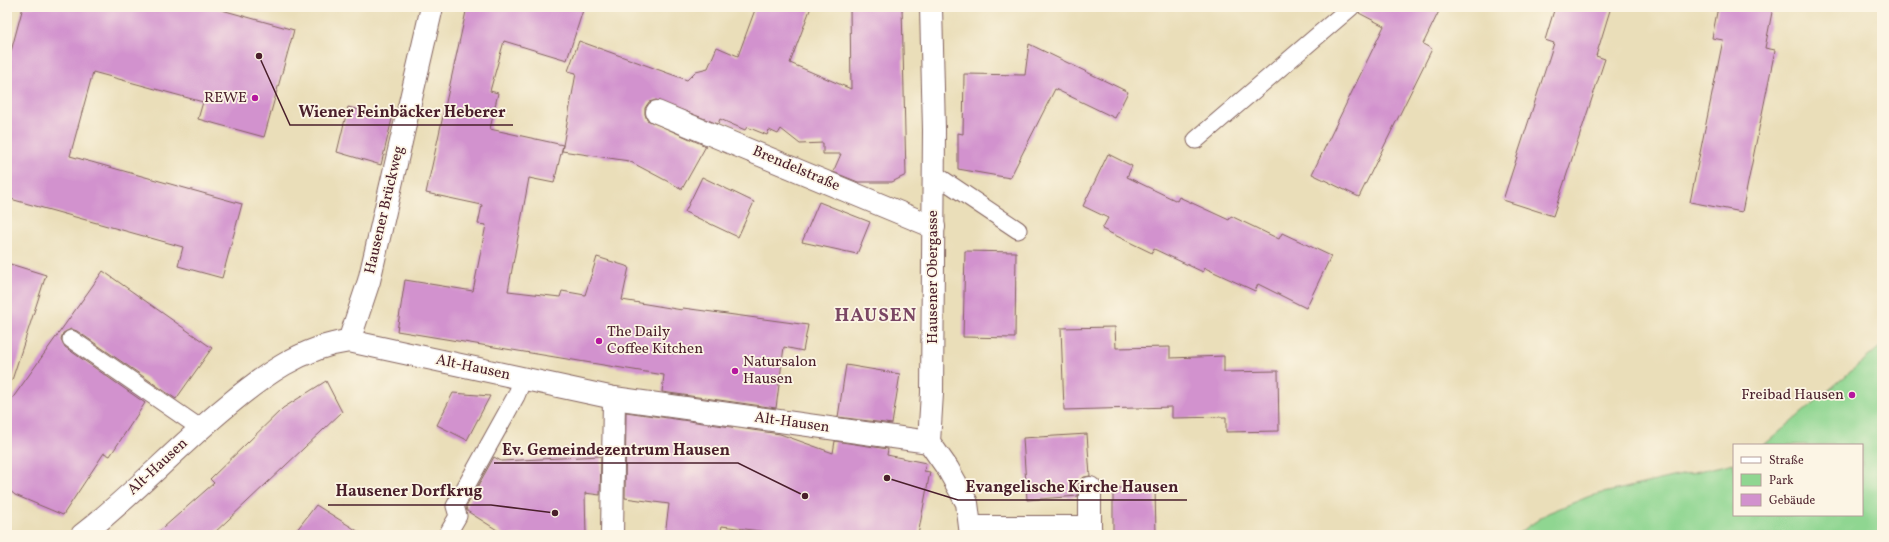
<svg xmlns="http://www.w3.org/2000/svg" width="1889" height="542" viewBox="0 0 1889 542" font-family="Vollkorn,serif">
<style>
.green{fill:#8fd691;stroke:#6c7a5e}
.building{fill:#d292ce}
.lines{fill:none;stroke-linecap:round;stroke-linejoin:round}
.lane-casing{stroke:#82625d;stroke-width:19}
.street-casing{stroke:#82625d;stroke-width:24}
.lane{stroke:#fff;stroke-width:17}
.street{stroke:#fff;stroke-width:22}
.poi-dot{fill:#b5179e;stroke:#fcf5e5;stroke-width:1.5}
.labels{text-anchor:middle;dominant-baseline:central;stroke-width:3.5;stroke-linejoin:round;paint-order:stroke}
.poi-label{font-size:15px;fill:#4a1f2b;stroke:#fcf5e5;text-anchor:end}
.street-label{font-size:15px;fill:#4a1f2b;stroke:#fcf5e5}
.district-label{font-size:19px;font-weight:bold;letter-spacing:1px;fill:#7a4764;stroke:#fcf5e5}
.leader{fill:none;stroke:#4a1f2b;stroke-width:1.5}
.callout-dot{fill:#4a1f2b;stroke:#fcf5e5;stroke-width:1.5}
.callout-label{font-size:16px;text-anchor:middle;font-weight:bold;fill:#4a1f2b;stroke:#fcf5e5;stroke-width:3.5;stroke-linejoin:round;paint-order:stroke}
</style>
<rect width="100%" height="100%" fill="#fcf5e5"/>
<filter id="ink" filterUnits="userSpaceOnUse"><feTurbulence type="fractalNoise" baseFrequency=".025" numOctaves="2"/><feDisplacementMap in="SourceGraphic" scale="8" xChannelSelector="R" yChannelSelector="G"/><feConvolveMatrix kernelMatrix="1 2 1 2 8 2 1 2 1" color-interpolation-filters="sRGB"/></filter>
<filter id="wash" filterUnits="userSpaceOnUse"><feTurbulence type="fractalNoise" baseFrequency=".012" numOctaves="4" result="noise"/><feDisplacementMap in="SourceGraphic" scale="16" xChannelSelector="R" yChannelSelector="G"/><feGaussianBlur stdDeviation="0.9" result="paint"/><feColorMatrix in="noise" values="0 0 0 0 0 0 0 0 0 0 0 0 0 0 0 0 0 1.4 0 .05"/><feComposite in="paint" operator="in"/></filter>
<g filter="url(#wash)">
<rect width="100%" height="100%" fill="#eadeb9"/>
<path class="green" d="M 1882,345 L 1882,535 L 1516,535 L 1548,513 L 1590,496 L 1734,463 L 1734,515 L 1862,515 L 1862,445 L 1764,445 Z"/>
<g id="blocks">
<g class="building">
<path d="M 23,7 L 211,7 L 294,30 L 264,137 L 198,119 L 203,102 L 93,72 L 70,156 L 242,204 L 222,278 L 178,266 L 183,247 L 7,198 L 7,66 Z"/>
<path d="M 467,7 L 584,7 L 567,60 L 504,41 L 490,91 L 498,93 L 490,129 L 563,145 L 554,183 L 529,178 L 508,291 L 560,297 L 562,291 L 585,295 L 597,257 L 629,267 L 622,300 L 682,310 L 683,308 L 808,325 L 803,351 L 784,347 L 776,408 L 662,392 L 664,375 L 397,331 L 405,280 L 473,291 L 486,225 L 478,224 L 482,205 L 426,193 Z"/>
<path d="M 756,7 L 811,7 L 790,63 L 851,89 L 850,7 L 902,7 L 906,175 L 892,182 L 858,182 L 833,172 L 841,154 L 823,154 L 823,143 L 800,144 L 781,129 L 778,134 L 769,130 L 767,135 L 747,127 L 745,130 L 720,119 L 718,124 L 656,100 L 649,102 L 645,108 L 645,114 L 647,120 L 706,146 L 682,189 L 629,161 L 562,151 L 576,73 L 568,71 L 579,41 L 687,80 L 696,71 L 708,68 L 717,47 L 738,56 Z"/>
<path d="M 1361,7 L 1441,7 L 1423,44 L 1432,49 L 1359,197 L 1312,174 L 1384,26 L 1359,13 Z"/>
<path d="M 1555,7 L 1611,7 L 1596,56 L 1605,59 L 1553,216 L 1503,200 L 1554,43 L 1545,40 Z"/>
<path d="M 1718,7 L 1773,7 L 1765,48 L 1775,50 L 1742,212 L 1690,202 L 1723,40 L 1712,38 Z"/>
<path d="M 1029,44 L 1128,92 L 1115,118 L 1055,89 L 1010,178 L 958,169 L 958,133 L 963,134 L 964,74 L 1025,75 Z"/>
<path d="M 348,107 L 392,119 L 381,165 L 337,152 Z"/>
<path d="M 1108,154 L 1132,166 L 1127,177 L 1177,201 L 1179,197 L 1229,220 L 1231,216 L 1279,239 L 1282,233 L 1331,256 L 1306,308 L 1258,284 L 1255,291 L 1205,268 L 1203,272 L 1154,249 L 1152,253 L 1102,229 L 1108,218 L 1083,206 Z"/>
<path d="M 702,177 L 754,202 L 738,237 L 685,212 Z"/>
<path d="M 819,202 L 870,222 L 857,254 L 802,242 Z"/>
<path d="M 965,251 L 1016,252 L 1015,338 L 963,337 Z"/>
<path d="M 7,263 L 46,275 L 12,380 L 7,379 Z"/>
<path d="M 103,271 L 212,348 L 176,399 L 77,331 L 71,329 L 63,333 L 61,339 L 65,347 L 145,403 L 110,456 L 104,453 L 63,515 L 15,495 L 7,488 L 7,406 Z"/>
<path d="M 1115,327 L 1116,348 L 1170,347 L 1170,358 L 1224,356 L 1224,372 L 1278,371 L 1279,431 L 1226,432 L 1226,417 L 1172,418 L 1172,407 L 1064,410 L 1061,328 Z"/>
<path d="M 846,365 L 900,374 L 892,424 L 838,417 Z"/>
<path d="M 326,381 L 342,412 L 228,520 L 212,535 L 155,535 L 214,483 L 210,479 L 283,408 Z"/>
<path d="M 453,393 L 490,396 L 467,440 L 437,425 Z"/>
<path d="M 626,412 L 780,434 L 833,453 L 835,441 L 888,449 L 887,455 L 926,463 L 924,471 L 930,472 L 918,535 L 790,535 L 722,526 L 720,535 L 665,535 L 669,504 L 625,498 Z"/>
<path d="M 1087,434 L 1090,476 L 1084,477 L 1079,481 L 1078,496 L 1027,500 L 1023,438 Z"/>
<path d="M 601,456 L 600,495 L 585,493 L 586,535 L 505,535 L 467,511 L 466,507 L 494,457 L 501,461 Z"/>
<path d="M 1113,488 L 1155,488 L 1156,535 L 1113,535 Z"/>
<path d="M 316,505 L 364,535 L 293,535 Z"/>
</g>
</g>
</g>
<g filter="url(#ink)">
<use href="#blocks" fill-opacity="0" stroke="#82625d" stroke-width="1"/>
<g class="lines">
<defs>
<g id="lane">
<path d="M 1196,140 L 1351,7"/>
<path d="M 933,173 L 1018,230"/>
<path d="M 71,339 L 200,428"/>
<path d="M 447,535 L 458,516 L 455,506 L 516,396 L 523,379"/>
</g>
<g id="street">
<path d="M 931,7 L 934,130 L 932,393 L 929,442 L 948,469 L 967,503 L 971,535"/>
<path d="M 657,112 L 934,227"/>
<path d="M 349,341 L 369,281 L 432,7"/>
<path d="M 1090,488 L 1090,527"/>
<path d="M 971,527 L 1090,527 L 1091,535"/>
<path d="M 82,535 C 133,495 177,447 227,406 C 263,376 302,347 349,341 L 614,398 L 929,442"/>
<path d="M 612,535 L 614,398"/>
</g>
</defs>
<use href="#lane" class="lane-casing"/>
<use href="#street" class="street-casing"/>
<use href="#lane" class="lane"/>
<use href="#street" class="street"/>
</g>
</g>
<g class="poi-dot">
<circle cx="255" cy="98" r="4"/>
<circle cx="599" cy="341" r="4"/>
<circle cx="735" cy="371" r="4"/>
<circle cx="1852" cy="395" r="4"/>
</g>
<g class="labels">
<g class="poi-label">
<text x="247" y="98">REWE</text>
<text x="607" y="332" text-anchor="start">The Daily<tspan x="607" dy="17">Coffee Kitchen</tspan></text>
<text x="743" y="362" text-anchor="start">Natursalon<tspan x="743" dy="17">Hausen</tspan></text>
<text x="1844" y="395">Freibad Hausen</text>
</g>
<g class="street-label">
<text transform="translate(796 169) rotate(23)">Brendelstraße</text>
<text transform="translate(385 210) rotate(-77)">Hausener Brückweg</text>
<text transform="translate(933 277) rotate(-90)">Hausener Obergasse</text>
<text transform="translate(473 368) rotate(12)">Alt-Hausen</text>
<text transform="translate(792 423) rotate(8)">Alt-Hausen</text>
<text transform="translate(158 467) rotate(-43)">Alt-Hausen</text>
</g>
<g class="district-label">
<text x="876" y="316">HAUSEN</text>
</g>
</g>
<path class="leader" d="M259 56L290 125H513M805 496L738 463H494M887 478L958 500H1187M555 513L491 505H328"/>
<g class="callout-dot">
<circle cx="259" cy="56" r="4"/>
<circle cx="805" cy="496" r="4"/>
<circle cx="887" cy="478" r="4"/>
<circle cx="555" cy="513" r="4"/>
</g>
<g class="callout-label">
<text x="402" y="117">Wiener Feinbäcker Heberer</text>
<text x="616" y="455">Ev. Gemeindezentrum Hausen</text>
<text x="1072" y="492">Evangelische Kirche Hausen</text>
<text x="409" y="496">Hausener Dorfkrug</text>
</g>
<rect width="1889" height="542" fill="none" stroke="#fcf5e5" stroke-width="24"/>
<rect x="1733" y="444" width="130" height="72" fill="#fcf5e5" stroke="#b59f9b"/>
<rect x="1741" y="457" width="20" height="6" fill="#ffffff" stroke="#b59f9b"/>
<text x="1769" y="464" font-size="12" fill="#4a1f2b">Straße</text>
<rect x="1741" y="474" width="20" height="12" fill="#8fd691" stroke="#b59f9b"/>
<text x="1769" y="484" font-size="12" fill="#4a1f2b">Park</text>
<rect x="1741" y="494" width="20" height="12" fill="#d292ce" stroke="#b59f9b"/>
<text x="1769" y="504" font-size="12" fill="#4a1f2b">Gebäude</text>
</svg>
